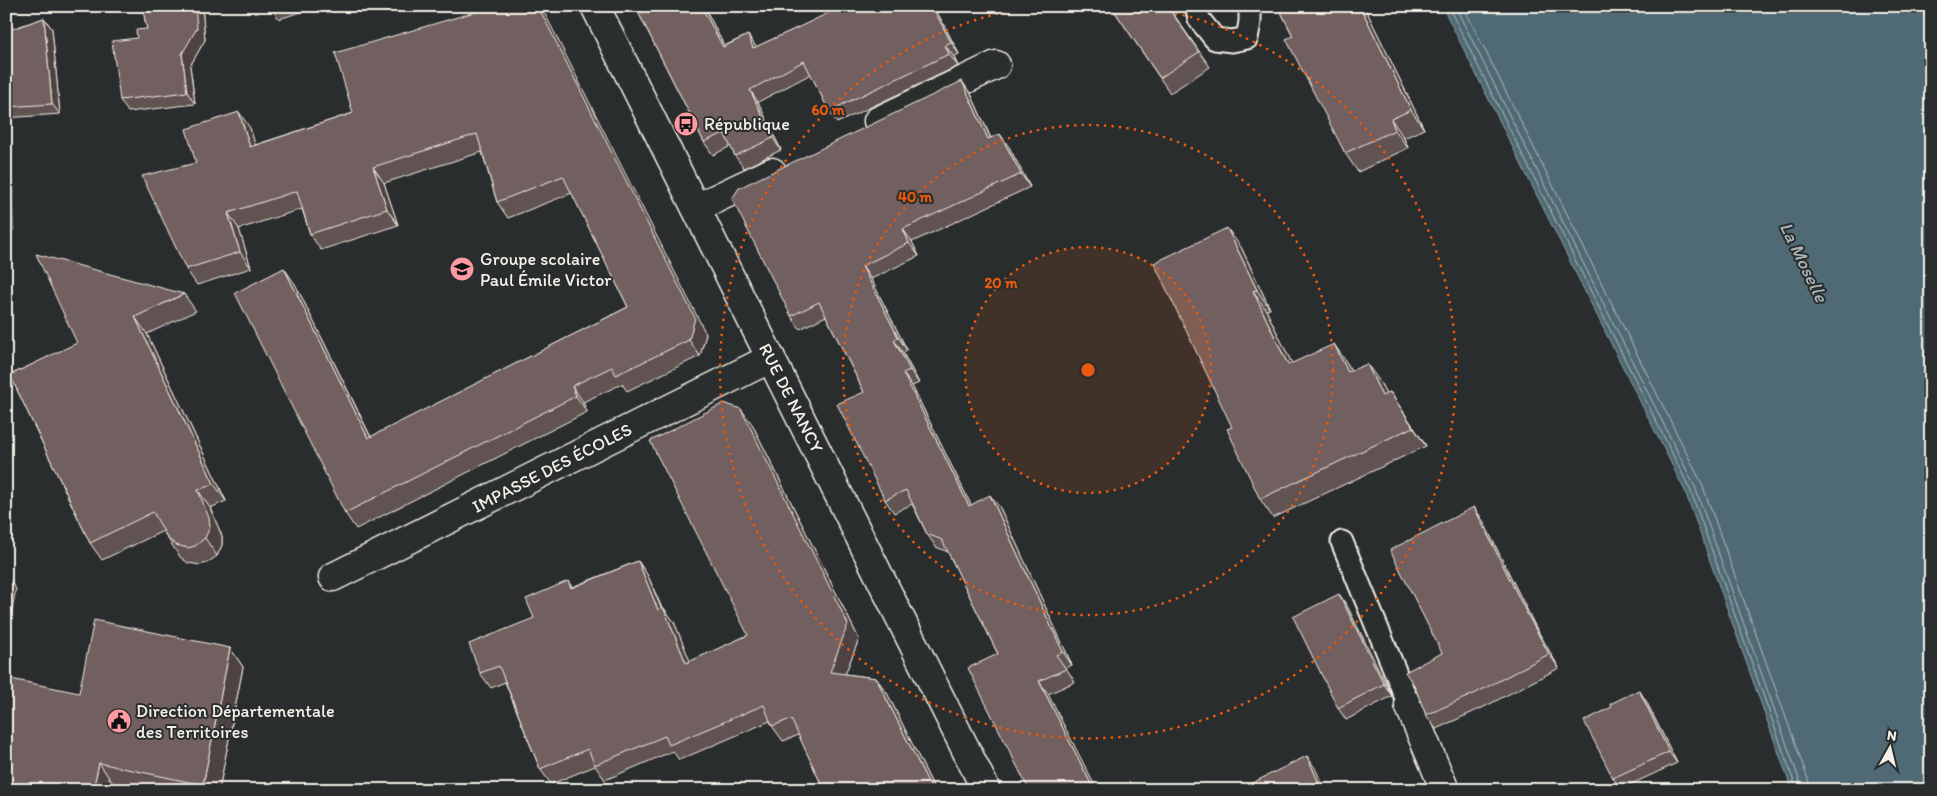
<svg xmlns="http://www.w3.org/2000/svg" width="1937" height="796" viewBox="0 0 1937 796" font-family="Itim,sans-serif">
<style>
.water{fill:#4f6a74;stroke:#91a0a2}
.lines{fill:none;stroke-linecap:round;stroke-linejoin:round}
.shore{stroke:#b2bbba;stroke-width:1}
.service-casing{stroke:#f4f1e8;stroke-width:25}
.minor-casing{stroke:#f4f1e8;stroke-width:31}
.secondary-casing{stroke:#f4f1e8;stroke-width:31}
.service{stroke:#2a2d2e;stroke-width:21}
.minor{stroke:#2a2d2e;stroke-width:28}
.secondary{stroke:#2a2d2e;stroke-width:28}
.wall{fill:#625252;stroke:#f4f1e8}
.shaded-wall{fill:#504242;stroke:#f4f1e8}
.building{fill:#725f5f;stroke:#f4f1e8}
.ring{fill:none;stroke:#e8590c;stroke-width:2.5;stroke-dasharray:2.5 5}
.labels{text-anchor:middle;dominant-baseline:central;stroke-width:4;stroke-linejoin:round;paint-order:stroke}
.poi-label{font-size:18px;fill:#f4f1e8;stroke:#2a2d2e;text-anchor:start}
.street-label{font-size:18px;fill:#f4f1e8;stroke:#2a2d2e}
.water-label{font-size:19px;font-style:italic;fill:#aab4b4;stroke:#2a2d2e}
.centre{fill:#e8590c;stroke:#2a2d2e;stroke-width:2.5}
.ring-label{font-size:15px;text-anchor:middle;font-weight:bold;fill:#e8590c;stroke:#2a2d2e;stroke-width:4;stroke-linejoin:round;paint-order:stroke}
</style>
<rect width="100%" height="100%" fill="#2a2d2e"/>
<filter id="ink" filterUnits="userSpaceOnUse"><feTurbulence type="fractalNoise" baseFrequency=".02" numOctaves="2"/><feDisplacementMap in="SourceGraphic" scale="10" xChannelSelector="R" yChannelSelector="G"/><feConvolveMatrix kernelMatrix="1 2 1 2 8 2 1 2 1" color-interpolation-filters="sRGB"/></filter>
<g filter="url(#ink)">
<path class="water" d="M 1442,6 L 1931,6 L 1931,790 L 1792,790 L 1685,491 Z"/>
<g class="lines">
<g class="shore">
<path d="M 1448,6 L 1690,489 L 1797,790"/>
<path d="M 1455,6 L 1695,487 L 1803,790"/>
<path d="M 1463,6 L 1702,484 L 1809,782 L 1810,790"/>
</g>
<defs>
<g id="service">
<path d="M 1196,6 L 1199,19 L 1215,39 L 1232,41 L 1247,38 L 1250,22 L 1250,6"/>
<path d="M 1342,542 L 1409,705"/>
</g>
<g id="minor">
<path d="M 878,121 L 996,65"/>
<path d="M 696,208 L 772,172"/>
<path d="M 333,577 L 771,358"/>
<path d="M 1409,705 L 1445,790"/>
</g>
<path id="secondary" d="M 595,6 L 986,790"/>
</defs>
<use href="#service" class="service-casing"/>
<use href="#minor" class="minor-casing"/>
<use href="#secondary" class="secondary-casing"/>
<use href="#service" class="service"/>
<use href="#minor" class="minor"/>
<use href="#secondary" class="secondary"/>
</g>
<g class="wall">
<path d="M 142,6 L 201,6 L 202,7 L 205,40 L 190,66 L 195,104 L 128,112 L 120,100 L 147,29 Z"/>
<path d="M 270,6 L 319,6 L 279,19 Z"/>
<path d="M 635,6 L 704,6 L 724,46 L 748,35 L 756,47 L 797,28 L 934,6 L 959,54 L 954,57 L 958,66 L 837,123 L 829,111 L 811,74 L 758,102 L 781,150 L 744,168 L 735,156 L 731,146 L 713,155 L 704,142 Z"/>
<path d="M 1111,6 L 1168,6 L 1210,67 L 1170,93 Z"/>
<path d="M 1278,6 L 1364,6 L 1424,129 L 1404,138 L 1408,148 L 1358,172 L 1345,153 L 1293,36 Z"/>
<path d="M 478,11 L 706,334 L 700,356 L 627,391 L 622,384 L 583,402 L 587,412 L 356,529 L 345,513 L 295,284 L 371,437 L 628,307 L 572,193 L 508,218 L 497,202 L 482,152 L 384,183 L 398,225 L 321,250 L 310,234 L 302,209 L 239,229 L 251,268 L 197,285 L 186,269 L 196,163 L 250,128 L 255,145 L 353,113 Z"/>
<path d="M 44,18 L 52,29 L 60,114 L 6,118 L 6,31 Z"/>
<path d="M 971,94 L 991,138 L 1009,147 L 1030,187 L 912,242 L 919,256 L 871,279 L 907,350 L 903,353 L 919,383 L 912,386 L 971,505 L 1000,508 L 1072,665 L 1066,668 L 1075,682 L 1048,694 L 998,654 L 948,552 L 936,547 L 927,534 L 912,504 L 894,513 L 885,500 L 864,392 L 826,316 L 800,329 L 791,316 Z"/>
<path d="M 6,173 L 12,181 L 13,231 L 6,229 Z"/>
<path d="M 1241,247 L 1270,309 L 1266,310 L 1292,364 L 1347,363 L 1351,371 L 1380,382 L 1386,394 L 1390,392 L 1426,446 L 1273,518 L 1260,499 L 1232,427 Z"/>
<path d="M 184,294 L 196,311 L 147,334 L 226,501 L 210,508 L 222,536 L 222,545 L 217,556 L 207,563 L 200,565 L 188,563 L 180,557 L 168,539 L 163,531 L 102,560 L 90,543 L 10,375 Z"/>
<path d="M 752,424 L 859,639 L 845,674 L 876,678 L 887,693 L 935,790 L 824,790 L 799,735 L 783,741 L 772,726 L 770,721 L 679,760 L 673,751 L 605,780 L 595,766 L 551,784 L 540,769 L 505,682 L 491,688 L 480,673 L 534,618 L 568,581 L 572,587 L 638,561 L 648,576 L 662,608 L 663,607 L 674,622 L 690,662 L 748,635 Z"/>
<path d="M 1474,507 L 1483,521 L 1535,626 L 1559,668 L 1484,707 L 1436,729 L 1426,715 L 1414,685 L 1442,653 Z"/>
<path d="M 1339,594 L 1347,606 L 1392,696 L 1346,720 L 1338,708 Z"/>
<path d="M 230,648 L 243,667 L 219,790 L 151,790 L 112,782 L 110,790 L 6,790 L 79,693 Z"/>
<path d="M 1639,690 L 1646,701 L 1677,763 L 1621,789 L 1613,778 L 1612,707 Z"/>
</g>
<g class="shaded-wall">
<path d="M 195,6 L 201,6 L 202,7 L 205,40 L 190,66 L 195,104 L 187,92 L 182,54 Z"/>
<path d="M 538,6 L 541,6 L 706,334 L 700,356 L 689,340 Z"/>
<path d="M 701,6 L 704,6 L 731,59 L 723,47 Z"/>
<path d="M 932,6 L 934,6 L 959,54 L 951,42 Z"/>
<path d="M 1360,6 L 1364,6 L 1424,129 L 1411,110 Z"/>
<path d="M 44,18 L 52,29 L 60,114 L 52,104 Z"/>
<path d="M 748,35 L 756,47 L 753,48 Z"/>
<path d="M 945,45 L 954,57 L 958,66 L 949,54 Z"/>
<path d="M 962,81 L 971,94 L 997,153 L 988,139 Z"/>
<path d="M 750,90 L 758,102 L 781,150 L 773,138 Z"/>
<path d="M 239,112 L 250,128 L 261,163 L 250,147 Z"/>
<path d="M 1391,119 L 1404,138 L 1408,148 L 1395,130 Z"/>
<path d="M 1000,134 L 1009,147 L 1030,187 L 1021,174 Z"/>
<path d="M 373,167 L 384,183 L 398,225 L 387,209 Z"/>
<path d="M 6,173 L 12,181 L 13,231 L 6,222 Z"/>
<path d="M 228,213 L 239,229 L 251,268 L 240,252 Z"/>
<path d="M 1227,228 L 1241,247 L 1270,309 L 1257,290 Z"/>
<path d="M 903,229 L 912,242 L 919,256 L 909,243 Z"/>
<path d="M 862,266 L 871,279 L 907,350 L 898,337 Z"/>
<path d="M 284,268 L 295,284 L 379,454 L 368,438 Z"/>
<path d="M 1253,291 L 1266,310 L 1302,384 L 1288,365 Z"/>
<path d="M 135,317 L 147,334 L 226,501 L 214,484 Z"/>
<path d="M 894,340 L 903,353 L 919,383 L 910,370 Z"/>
<path d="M 1334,344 L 1347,363 L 1361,391 L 1348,372 Z"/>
<path d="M 1367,364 L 1380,382 L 1396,415 L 1382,396 Z"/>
<path d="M 903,373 L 912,386 L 978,519 L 969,506 Z"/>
<path d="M 572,386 L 583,402 L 587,412 L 576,396 Z"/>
<path d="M 1390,392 L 1403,411 L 1426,446 L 1413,427 Z"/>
<path d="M 741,409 L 752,424 L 859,639 L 840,687 L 830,672 Z"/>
<path d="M 198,490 L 210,508 L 222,536 L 222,545 L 217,556 L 205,538 Z"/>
<path d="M 990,495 L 1000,508 L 1072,665 L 1063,652 Z"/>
<path d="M 1474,507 L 1483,521 L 1535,626 L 1559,668 L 1549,654 L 1526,612 Z"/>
<path d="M 638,561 L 648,576 L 668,625 L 658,610 Z"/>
<path d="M 6,574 L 16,589 L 6,638 Z"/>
<path d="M 1339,594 L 1347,606 L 1392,696 L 1384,684 Z"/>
<path d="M 663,607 L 674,622 L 697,678 L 686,663 Z"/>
<path d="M 230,648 L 243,667 L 219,790 L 207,790 L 203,785 Z"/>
<path d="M 876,678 L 887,693 L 935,790 L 932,790 Z"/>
<path d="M 1039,681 L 1048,694 L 1097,790 L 1094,790 Z"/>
<path d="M 1639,690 L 1646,701 L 1677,763 L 1669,752 Z"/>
<path d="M 1307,756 L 1315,768 L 1325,790 L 1322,790 Z"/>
<path d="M 99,763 L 112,782 L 110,790 L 93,790 Z"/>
</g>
<g class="building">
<path d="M 142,6 L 195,6 L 197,28 L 182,54 L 187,92 L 120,100 L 112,41 L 137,38 L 136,30 L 147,29 Z"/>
<path d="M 476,6 L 538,6 L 695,318 L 689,340 L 616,375 L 612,367 L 572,386 L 576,396 L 345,513 L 235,293 L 284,268 L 368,438 L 628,307 L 563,176 L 497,202 L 477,134 L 373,167 L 387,209 L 310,234 L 297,191 L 228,213 L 240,252 L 186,269 L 142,176 L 196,163 L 186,129 L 239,112 L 250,147 L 353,113 L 335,53 L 478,11 Z"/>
<path d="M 635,6 L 701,6 L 723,47 L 748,35 L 753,48 L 797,28 L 843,6 L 932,6 L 951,42 L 945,45 L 949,54 L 829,111 L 804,61 L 750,90 L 773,138 L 735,156 L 724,133 L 704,142 Z"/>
<path d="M 1111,6 L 1167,6 L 1199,52 L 1160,78 Z"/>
<path d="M 1278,6 L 1360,6 L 1411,110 L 1391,119 L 1395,130 L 1345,153 L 1286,39 L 1293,36 Z"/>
<path d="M 44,18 L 52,104 L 6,107 L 6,31 Z"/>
<path d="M 962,81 L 988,139 L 1000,134 L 1021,174 L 903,229 L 909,243 L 862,266 L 898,337 L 894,340 L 910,370 L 903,373 L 969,506 L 990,495 L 1063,652 L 1056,655 L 1066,669 L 1039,681 L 1094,790 L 1029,790 L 968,668 L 998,654 L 942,540 L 927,534 L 906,490 L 885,500 L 837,404 L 864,392 L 819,302 L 791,316 L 732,199 L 739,188 Z"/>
<path d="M 1227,228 L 1257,290 L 1253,291 L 1288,365 L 1334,344 L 1348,372 L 1367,364 L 1382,396 L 1390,392 L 1413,427 L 1260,499 L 1227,429 L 1232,427 L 1154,263 Z"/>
<path d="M 36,254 L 184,294 L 135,317 L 214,484 L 198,490 L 209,518 L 210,527 L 205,538 L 195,546 L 188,548 L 176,545 L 168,539 L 153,512 L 90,543 L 10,375 L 77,343 Z"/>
<path d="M 724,403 L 741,409 L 848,624 L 830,672 L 876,678 L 932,790 L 824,790 L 791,719 L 772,726 L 764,705 L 669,745 L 665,736 L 595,765 L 588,749 L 540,769 L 499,666 L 480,673 L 469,644 L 534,618 L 526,599 L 568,581 L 571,588 L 638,561 L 658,610 L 663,607 L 686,663 L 748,635 L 650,441 Z"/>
<path d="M 1474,507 L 1526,612 L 1549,654 L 1474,694 L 1426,715 L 1414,685 L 1405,672 L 1442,653 L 1390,550 Z"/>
<path d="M 1339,594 L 1384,684 L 1338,708 L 1293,617 Z"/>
<path d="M 94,620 L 230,648 L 203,785 L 99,763 L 93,790 L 6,790 L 6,678 L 79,693 Z"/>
<path d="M 1639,690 L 1669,752 L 1613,778 L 1584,721 L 1612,707 L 1610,704 Z"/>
<path d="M 1307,756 L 1322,790 L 1238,790 Z"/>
</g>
</g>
<circle cx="1088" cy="370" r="123" fill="#e8590c" fill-opacity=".12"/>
<g class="ring">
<circle cx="1088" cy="370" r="123"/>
<circle cx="1088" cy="370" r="245"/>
<path d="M1146 7A368 368 0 1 1 1030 7"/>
</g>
<defs>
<symbol id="bus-disc" viewBox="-11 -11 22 22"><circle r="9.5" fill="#ff9aa2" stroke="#2a2d2e"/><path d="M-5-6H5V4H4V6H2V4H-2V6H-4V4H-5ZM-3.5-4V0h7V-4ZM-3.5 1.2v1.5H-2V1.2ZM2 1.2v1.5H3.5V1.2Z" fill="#111"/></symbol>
<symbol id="school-disc" viewBox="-11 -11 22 22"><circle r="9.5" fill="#ff9aa2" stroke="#2a2d2e"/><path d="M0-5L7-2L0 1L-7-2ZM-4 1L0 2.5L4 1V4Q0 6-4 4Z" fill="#111"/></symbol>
<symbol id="civic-disc" viewBox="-11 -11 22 22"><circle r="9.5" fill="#ff9aa2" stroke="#2a2d2e"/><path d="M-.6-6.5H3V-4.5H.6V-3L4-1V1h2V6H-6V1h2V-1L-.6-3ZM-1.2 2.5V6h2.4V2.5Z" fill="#111"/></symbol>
</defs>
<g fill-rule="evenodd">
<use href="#bus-disc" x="672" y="110" width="28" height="28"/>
<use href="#school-disc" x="448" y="255" width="28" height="28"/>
<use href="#civic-disc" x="105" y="707" width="28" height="28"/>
</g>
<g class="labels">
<g class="poi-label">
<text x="704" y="124">République</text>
<text x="480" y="259">Groupe scolaire<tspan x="480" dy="21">Paul Émile Victor</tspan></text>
<text x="136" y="711">Direction Départementale<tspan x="136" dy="21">des Territoires</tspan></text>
</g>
<g class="street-label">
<text transform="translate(791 398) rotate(63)">RUE DE NANCY</text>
<text transform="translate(552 468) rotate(-27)">IMPASSE DES ÉCOLES</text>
</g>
<g class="water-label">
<text transform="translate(1804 262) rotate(64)">La Moselle</text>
</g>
</g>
<circle cx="1088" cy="370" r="8" class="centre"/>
<g class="ring-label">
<text x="828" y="115">60 m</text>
<text x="915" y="202">40 m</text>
<text x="1001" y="288">20 m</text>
</g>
<rect width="1937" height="796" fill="none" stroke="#2a2d2e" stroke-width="25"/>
<rect x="12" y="12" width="1912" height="771" fill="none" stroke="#f4f1e8" stroke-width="2" filter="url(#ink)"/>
<g transform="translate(1890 748) rotate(8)" stroke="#2a2d2e" stroke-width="4" paint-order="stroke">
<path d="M0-4L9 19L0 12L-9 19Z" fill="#f4f1e8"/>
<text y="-8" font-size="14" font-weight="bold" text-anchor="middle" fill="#f4f1e8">N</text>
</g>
</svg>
